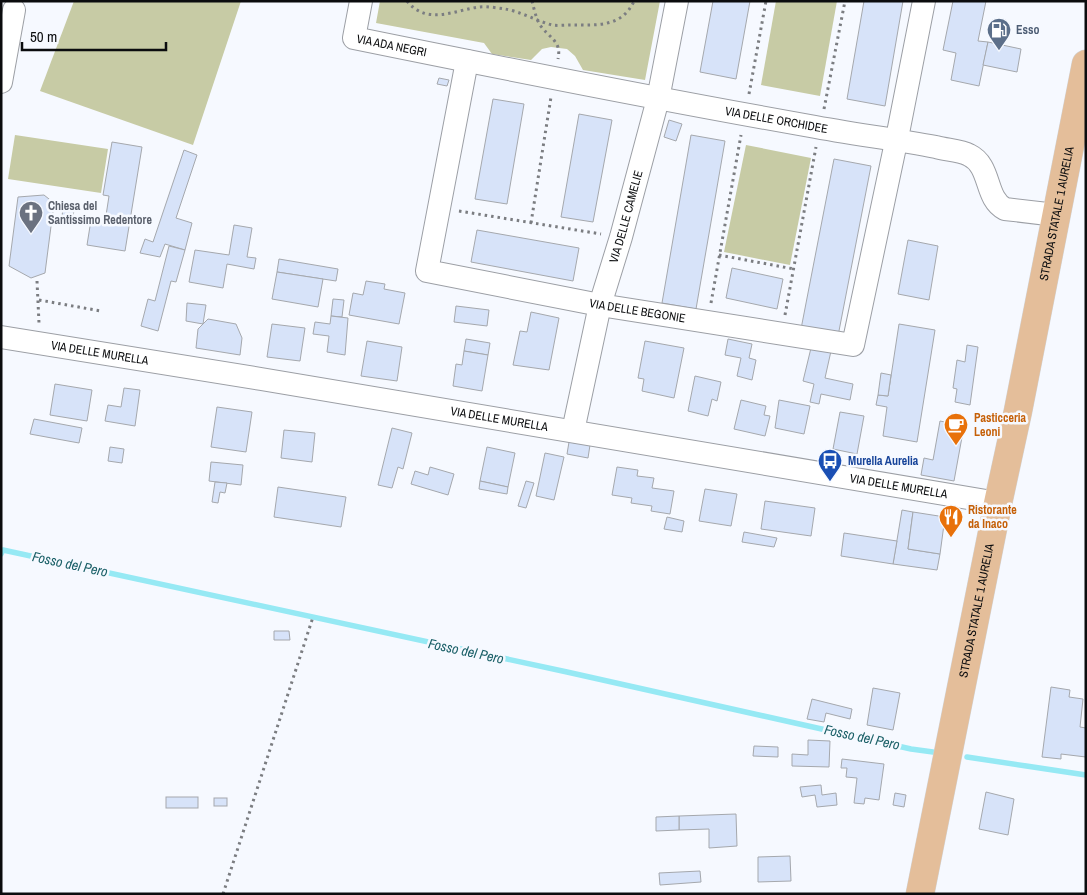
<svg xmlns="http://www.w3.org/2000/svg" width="1087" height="895" viewBox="0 0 1087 895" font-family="'Archivo Narrow',sans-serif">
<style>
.green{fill:#c7cba5}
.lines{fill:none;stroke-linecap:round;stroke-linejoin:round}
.stream{stroke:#96e9f4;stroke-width:5.5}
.building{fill:#d7e3f9;stroke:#a5a8ad}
.minor-casing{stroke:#9c9fa5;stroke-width:24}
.major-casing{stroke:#d3d3d4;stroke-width:29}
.path{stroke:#7b7d81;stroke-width:3;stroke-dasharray:2.5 4;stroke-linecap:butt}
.minor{stroke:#fff;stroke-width:22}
.major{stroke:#e4be9a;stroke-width:28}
.labels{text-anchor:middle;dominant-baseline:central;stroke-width:5;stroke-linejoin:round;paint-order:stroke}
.service-label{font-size:12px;font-weight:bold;fill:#4e5e75;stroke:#f6f9ff;text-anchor:start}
.street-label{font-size:12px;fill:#0b0c0e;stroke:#f6f9ff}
.worship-label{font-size:12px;font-weight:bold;fill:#5b616d;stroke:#f6f9ff;text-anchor:start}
.food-label{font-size:12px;font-weight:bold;fill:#c56008;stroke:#f6f9ff;text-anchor:start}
.transit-label{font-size:12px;font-weight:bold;fill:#164399;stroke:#f6f9ff;text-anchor:start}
.water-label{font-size:14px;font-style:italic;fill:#1b6068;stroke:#f6f9ff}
</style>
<rect width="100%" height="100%" fill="#f6f9ff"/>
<g class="green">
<path d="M 74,1 L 241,1 L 193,145 L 40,91 Z"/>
<path d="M 380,1 L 660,1 L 645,80 L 583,70 L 575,56 L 567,49 L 551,47 L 542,49 L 531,60 L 492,54 L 484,43 L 376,23 Z"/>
<path d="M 776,1 L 837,1 L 820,96 L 761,85 Z"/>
<path d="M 15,135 L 108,149 L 101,193 L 8,179 Z"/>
<path d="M 746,145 L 811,158 L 790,265 L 724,252 Z"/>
</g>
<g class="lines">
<g class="stream">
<path d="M 1,554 L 3,550 L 567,672 L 911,749 L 933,752"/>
<path d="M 967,757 L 1086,775"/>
</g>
</g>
<g class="building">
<path d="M 713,1 L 750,1 L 736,79 L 700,72 Z"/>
<path d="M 864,1 L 903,1 L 885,106 L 847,99 Z"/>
<path d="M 953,1 L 986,1 L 978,41 L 988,42 L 979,86 L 951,80 L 956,53 L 943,50 Z"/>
<path d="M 988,42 L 1021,49 L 1017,72 L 983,65 Z"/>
<path d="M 439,78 L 449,80 L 447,86 L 437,84 Z"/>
<path d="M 493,99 L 524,104 L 507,204 L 475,199 Z"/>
<path d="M 579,114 L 612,120 L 593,222 L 561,217 Z"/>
<path d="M 669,120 L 682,124 L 676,141 L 664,137 Z"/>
<path d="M 691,135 L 725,141 L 696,309 L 662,303 Z"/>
<path d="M 112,142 L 142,147 L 125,251 L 87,245 L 91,220 L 105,222 L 109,196 L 103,195 Z"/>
<path d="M 184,150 L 197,155 L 176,218 L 192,223 L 185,250 L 165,244 L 160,257 L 140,253 L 145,239 L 153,242 Z"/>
<path d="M 834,159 L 871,166 L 838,336 L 801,329 Z"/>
<path d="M 44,195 L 54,203 L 45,273 L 31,278 L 9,266 L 18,197 Z"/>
<path d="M 63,207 L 74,208 L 73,219 L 62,217 Z"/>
<path d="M 234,225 L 252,228 L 247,257 L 256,258 L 254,269 L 227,264 L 223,288 L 189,282 L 195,250 L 229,255 Z"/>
<path d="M 477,230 L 579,248 L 573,281 L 471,262 Z"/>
<path d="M 908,240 L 938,246 L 929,300 L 898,294 Z"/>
<path d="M 169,246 L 185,250 L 176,282 L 171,281 L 158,331 L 141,326 L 148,299 L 155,301 Z"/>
<path d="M 279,259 L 338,269 L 336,281 L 277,272 Z"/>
<path d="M 732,268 L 783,279 L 777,309 L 726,298 Z"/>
<path d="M 277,272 L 323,279 L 318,307 L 272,299 Z"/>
<path d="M 366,281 L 385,284 L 384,289 L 405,293 L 399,324 L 349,315 L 353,293 L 363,295 Z"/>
<path d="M 333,299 L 344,300 L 342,317 L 331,316 Z"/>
<path d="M 187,303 L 206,305 L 203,324 L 186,321 Z"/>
<path d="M 456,306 L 489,310 L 487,326 L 454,322 Z"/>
<path d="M 531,312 L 559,318 L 549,370 L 513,365 L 520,331 L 527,332 Z"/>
<path d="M 331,316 L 348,318 L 345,355 L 327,352 L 329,336 L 313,334 L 315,322 L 330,324 Z"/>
<path d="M 208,319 L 236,324 L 242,338 L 240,355 L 196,348 L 198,329 Z"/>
<path d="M 272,324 L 305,328 L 300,361 L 267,357 Z"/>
<path d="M 899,324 L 935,330 L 917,442 L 883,436 L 887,407 L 876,405 L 878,395 L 888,396 Z"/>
<path d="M 466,339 L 490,343 L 488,355 L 464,351 Z"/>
<path d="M 728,339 L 752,344 L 749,358 L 756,360 L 752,380 L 737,376 L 741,358 L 725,355 Z"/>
<path d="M 367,341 L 402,347 L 397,381 L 361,376 Z"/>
<path d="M 645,341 L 684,348 L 674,398 L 642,391 L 644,379 L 638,378 Z"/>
<path d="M 967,345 L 978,347 L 970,405 L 955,402 L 957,389 L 953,388 L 957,360 L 965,362 Z"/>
<path d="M 811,348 L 831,351 L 825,378 L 853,384 L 850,400 L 821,394 L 819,404 L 810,402 L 814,384 L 803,381 Z"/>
<path d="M 464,351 L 488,355 L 482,391 L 453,386 L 456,364 L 462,365 Z"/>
<path d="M 881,373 L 891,375 L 888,396 L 878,395 Z"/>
<path d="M 695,376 L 721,382 L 717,401 L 712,399 L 708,416 L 688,411 Z"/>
<path d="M 55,384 L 92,390 L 87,421 L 50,415 Z"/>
<path d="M 124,388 L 140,390 L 135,426 L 105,421 L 108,405 L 121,407 Z"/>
<path d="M 741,400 L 766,406 L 764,415 L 770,416 L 765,436 L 734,429 Z"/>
<path d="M 779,400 L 810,406 L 804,434 L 775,428 Z"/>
<path d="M 217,407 L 252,412 L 246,452 L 211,447 Z"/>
<path d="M 840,412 L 864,416 L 857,454 L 833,449 Z"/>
<path d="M 34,419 L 82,428 L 79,443 L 30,434 Z"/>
<path d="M 940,421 L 964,426 L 954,481 L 921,475 L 924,458 L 933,460 Z"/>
<path d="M 392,428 L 412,433 L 403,469 L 398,467 L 392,488 L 378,485 Z"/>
<path d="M 284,430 L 315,433 L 312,462 L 281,458 Z"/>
<path d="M 569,442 L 590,445 L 588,458 L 567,454 Z"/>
<path d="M 110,447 L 124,449 L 122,463 L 108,461 Z"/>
<path d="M 487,447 L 515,453 L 508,487 L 480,481 Z"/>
<path d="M 545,453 L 564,457 L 554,500 L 536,496 Z"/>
<path d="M 211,462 L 243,465 L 241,485 L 209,481 Z"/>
<path d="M 430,467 L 454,474 L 448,495 L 411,484 L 415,471 L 428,475 Z"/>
<path d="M 617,467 L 638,470 L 637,476 L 654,478 L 652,488 L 674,491 L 670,514 L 651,511 L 652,506 L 631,503 L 632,498 L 612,495 Z"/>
<path d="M 480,481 L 508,487 L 507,494 L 479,489 Z"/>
<path d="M 526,481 L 534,483 L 526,508 L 518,506 Z"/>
<path d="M 215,482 L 227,483 L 225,493 L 220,492 L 218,503 L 212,502 Z"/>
<path d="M 278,487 L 346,497 L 341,527 L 274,517 Z"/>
<path d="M 705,489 L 737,494 L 731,526 L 699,521 Z"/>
<path d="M 765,501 L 815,508 L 811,536 L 761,529 Z"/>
<path d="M 902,510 L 913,512 L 908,549 L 940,554 L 937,570 L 893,564 Z"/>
<path d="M 913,512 L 945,517 L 940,554 L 908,549 Z"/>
<path d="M 667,517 L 684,521 L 682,532 L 664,529 Z"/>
<path d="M 744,532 L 777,538 L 774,547 L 742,542 Z"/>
<path d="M 844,533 L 897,541 L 893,564 L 841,556 Z"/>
<path d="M 274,631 L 289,631 L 290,640 L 274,640 Z"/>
<path d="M 1051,687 L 1070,690 L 1069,697 L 1083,699 L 1080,727 L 1086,728 L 1086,757 L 1061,754 L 1061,759 L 1042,757 Z"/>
<path d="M 873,688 L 900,693 L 893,730 L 867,725 Z"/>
<path d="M 812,699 L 852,709 L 850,719 L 826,713 L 824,722 L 807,719 Z"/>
<path d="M 808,740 L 830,741 L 829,767 L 792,766 L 792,754 L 808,755 Z"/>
<path d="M 754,746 L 778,747 L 778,757 L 753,756 Z"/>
<path d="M 842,759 L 884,764 L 879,800 L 865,798 L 864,804 L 854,803 L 857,778 L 846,777 L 847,768 L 841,768 Z"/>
<path d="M 821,785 L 822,795 L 836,793 L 837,805 L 817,807 L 815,795 L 802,797 L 800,787 Z"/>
<path d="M 986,792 L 1014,799 L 1008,835 L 979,829 Z"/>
<path d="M 895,793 L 906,795 L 904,807 L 893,805 Z"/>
<rect x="166" y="797" width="32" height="11"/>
<rect x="214" y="798" width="13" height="8"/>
<path d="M 736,814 L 737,846 L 709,848 L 709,829 L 679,830 L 679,816 Z"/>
<path d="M 679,816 L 679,830 L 656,831 L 656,817 Z"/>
<path d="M 790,856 L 791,881 L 758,882 L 758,857 Z"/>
<path d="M 700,871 L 701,882 L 660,885 L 659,873 Z"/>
</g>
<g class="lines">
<defs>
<g id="minor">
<path id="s1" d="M 361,1 L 354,38 C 506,69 657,99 810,126 C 852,134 894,139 936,147 C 946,150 960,150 969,155 C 992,166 984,198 1005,209 L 1056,215"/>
<path id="s2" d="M 467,61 L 427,271 L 600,305 L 853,345 L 899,128 L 924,1"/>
<path d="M 1,82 L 14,10"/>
<path id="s3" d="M 1,337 L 261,379 L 998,503"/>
<path id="s4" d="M 573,431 L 600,305 L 621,237 L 658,99 L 677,1"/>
</g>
<g id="major">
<path id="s5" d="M 920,894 L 998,503 L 1018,411 L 1086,64"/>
</g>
</defs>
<use href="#minor" class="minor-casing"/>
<use href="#major" class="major-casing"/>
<g class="path">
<path d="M 407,1 C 427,26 455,10 479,7 C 487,6 497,8 505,9 C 519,11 537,21 552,25 C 558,26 565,25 571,25 C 595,25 622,28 634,1"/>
<path d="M 532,1 C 534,9 536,18 540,25 C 549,38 562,41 558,59"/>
<path d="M 749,94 L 766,1"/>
<path d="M 824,109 L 845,1"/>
<path d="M 459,211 L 601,234"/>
<path d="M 531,223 L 551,97"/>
<path d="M 719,255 L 794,269"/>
<path d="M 37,281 L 39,323"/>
<path d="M 39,300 L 101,311"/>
<path d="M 711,303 L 741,135"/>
<path d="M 785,315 L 816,147"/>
<path d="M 223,894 L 313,617"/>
</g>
<use href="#minor" class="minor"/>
<use href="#major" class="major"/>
</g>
<defs>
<symbol id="fuel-pin" viewBox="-11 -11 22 30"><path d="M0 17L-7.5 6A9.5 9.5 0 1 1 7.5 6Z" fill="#5c6f8a" stroke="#f6f9ff"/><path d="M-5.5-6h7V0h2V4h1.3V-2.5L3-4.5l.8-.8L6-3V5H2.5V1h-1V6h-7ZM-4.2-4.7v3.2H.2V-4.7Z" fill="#fff"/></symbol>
<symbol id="church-pin" viewBox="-11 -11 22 30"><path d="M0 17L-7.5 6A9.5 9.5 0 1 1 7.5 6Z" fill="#6b7280" stroke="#f6f9ff"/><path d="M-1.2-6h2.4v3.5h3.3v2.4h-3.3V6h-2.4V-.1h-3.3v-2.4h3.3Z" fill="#fff"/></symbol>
<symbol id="cafe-pin" viewBox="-11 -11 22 30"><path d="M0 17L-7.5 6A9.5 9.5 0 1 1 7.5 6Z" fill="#e8710a" stroke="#f6f9ff"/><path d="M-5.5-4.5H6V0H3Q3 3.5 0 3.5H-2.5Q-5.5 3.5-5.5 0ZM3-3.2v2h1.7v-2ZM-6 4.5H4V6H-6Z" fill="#fff"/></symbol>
<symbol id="bus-pin" viewBox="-11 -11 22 30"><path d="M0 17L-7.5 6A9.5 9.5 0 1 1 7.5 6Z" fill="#1a4fb4" stroke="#f6f9ff"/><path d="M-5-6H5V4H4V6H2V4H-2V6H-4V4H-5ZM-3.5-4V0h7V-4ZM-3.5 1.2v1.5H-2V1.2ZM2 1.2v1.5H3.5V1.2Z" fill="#fff"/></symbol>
<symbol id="restaurant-pin" viewBox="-11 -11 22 30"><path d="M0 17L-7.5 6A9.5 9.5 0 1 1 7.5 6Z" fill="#e8710a" stroke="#f6f9ff"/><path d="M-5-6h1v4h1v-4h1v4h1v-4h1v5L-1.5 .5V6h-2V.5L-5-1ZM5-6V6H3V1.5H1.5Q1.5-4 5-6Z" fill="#fff"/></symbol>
</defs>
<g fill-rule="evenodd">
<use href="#fuel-pin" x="985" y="16" width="28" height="38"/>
<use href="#church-pin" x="17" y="199" width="28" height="38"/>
<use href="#cafe-pin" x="942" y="411" width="28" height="38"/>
<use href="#bus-pin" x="816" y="447" width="28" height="38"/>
<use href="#restaurant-pin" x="937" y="503" width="28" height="38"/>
</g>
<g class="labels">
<g class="service-label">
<text x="1016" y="30">Esso</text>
</g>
<g class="street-label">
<text stroke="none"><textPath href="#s1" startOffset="76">VIA ADA NEGRI</textPath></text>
<text stroke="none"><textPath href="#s1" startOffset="468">VIA DELLE ORCHIDEE</textPath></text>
<text stroke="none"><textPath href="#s5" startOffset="694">STRADA STATALE 1 AURELIA</textPath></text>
<text stroke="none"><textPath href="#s4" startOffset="221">VIA DELLE CAMELIE</textPath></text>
<text stroke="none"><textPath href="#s2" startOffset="428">VIA DELLE BEGONIE</textPath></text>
<text stroke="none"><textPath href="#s3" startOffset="100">VIA DELLE MURELLA</textPath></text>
<text stroke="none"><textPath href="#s3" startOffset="505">VIA DELLE MURELLA</textPath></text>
<text stroke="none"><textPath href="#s3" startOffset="910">VIA DELLE MURELLA</textPath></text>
<text stroke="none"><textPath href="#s5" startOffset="289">STRADA STATALE 1 AURELIA</textPath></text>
</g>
<g class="worship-label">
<text x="48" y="206">Chiesa del<tspan x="48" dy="14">Santissimo Redentore</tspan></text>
</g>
<g class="food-label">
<text x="974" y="418">Pasticceria<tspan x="974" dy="14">Leoni</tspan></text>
<text x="968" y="510">Ristorante<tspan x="968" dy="14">da Inaco</tspan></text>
</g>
<g class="transit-label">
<text x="848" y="461">Murella Aurelia</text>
</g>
<g class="water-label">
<text transform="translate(70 564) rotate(12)">Fosso del Pero</text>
<text transform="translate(466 651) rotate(12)">Fosso del Pero</text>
<text transform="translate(862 737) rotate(12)">Fosso del Pero</text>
</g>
</g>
<rect width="1087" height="895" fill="none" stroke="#0b0c0e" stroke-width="5"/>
<path d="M22 42v8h144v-8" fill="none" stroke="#0b0c0e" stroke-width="2.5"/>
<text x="30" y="42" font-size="15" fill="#0b0c0e" stroke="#f6f9ff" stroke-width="4" paint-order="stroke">50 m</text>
</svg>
